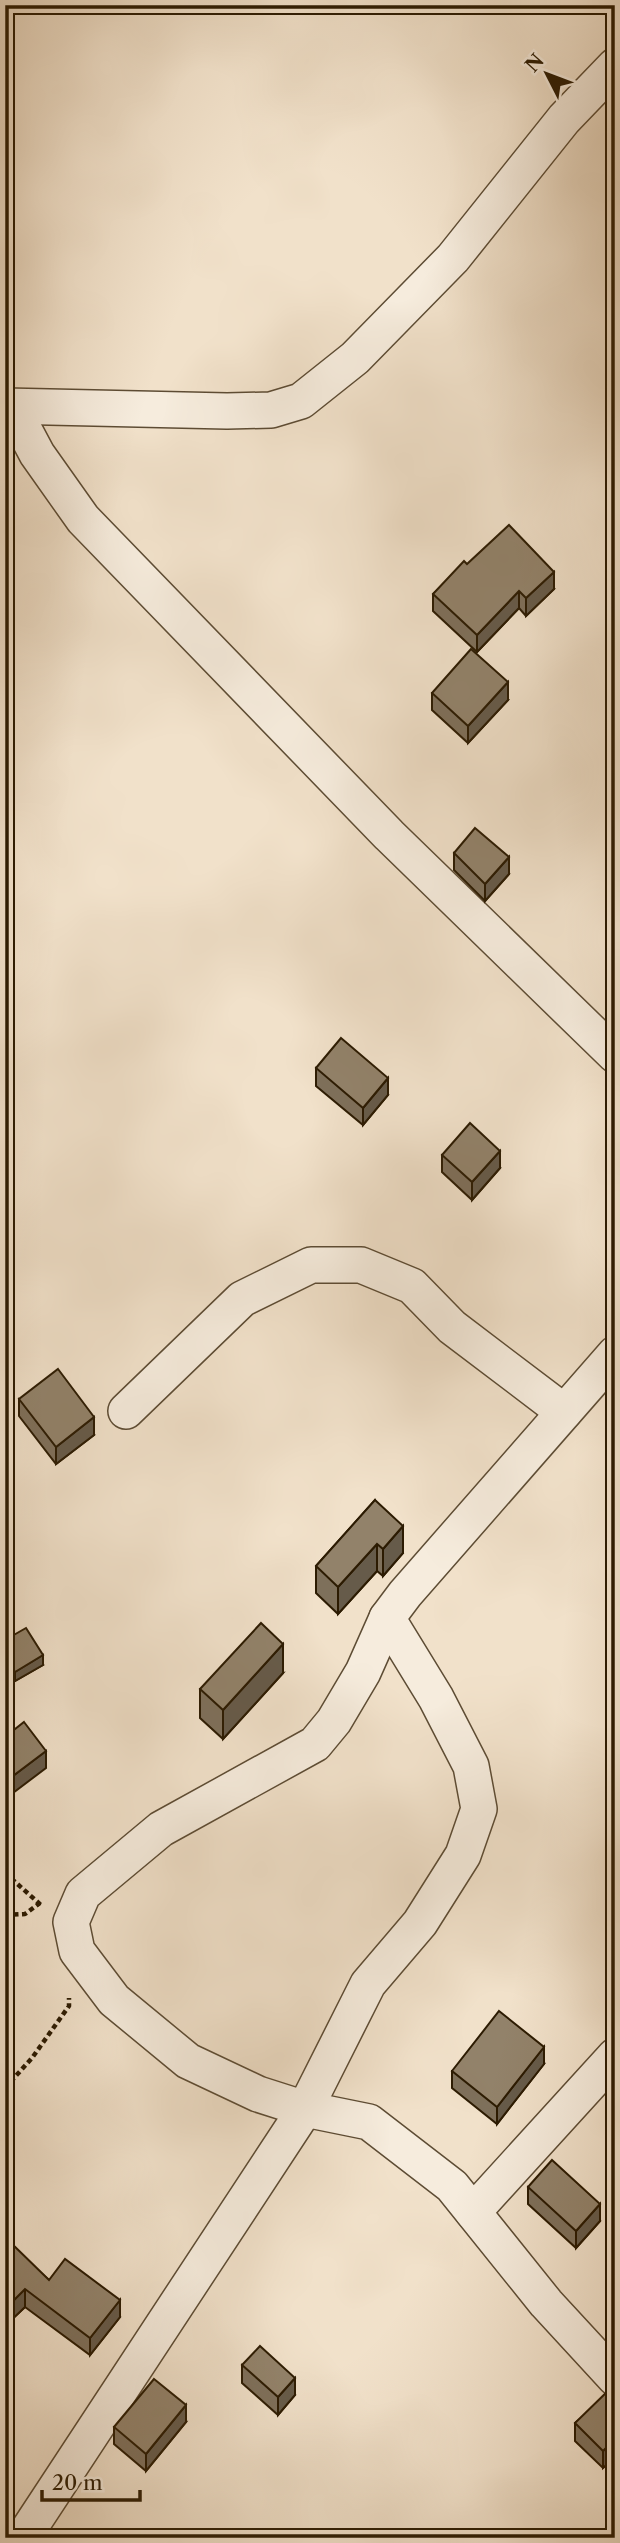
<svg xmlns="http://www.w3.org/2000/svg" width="620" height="2543" viewBox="0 0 620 2543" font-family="'Libre Caslon Text',serif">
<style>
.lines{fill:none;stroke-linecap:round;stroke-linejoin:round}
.minor-casing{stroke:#5d4c34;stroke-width:38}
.path{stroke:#2c1b02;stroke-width:4.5;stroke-dasharray:5 3.5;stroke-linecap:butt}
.minor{stroke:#f6ecdd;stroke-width:35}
.wall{fill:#7e705b;stroke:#2c1b02;stroke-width:2}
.shaded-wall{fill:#665b4a;stroke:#2c1b02;stroke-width:2}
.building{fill:#92826a;stroke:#2c1b02;stroke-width:2}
</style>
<rect width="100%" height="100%" fill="#f1e1ca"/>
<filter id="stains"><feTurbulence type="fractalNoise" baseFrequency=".00286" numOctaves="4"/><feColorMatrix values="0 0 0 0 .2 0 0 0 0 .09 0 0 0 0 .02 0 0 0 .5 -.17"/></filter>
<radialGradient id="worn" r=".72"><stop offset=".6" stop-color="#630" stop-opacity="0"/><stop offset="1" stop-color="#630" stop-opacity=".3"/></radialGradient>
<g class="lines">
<defs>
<g id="minor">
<path d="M 5,406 L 227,411 L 271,410 L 301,401 L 355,358 L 453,258 L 564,119 L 615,66"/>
<path d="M 12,407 L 37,454 L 83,519 L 389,835 L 615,1055"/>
<path d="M 615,1354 L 405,1594 L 387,1618 L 363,1672 L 334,1721 L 315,1744 L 161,1829 L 83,1894 L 71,1922 L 77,1951 L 114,2000 L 188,2061 L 258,2094 L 305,2109 L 369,2122 L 452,2186 L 546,2303 L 615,2378"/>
<path d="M 126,1411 L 242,1299 L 311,1265 L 361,1265 L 412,1286 L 452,1327 L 564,1412"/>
<path d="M 473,2212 L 615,2056"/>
<path d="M 23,2538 L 305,2109 L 368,1984 L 420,1923 L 463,1855 L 479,1809 L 471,1766 L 436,1698 L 387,1618"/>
</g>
</defs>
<use href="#minor" class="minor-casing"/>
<g class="path">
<path d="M 5,1873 L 41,1905"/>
<path d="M 5,1915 L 25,1914 L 40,1903"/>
<path d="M 5,2088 L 32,2058 L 69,2006 L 69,1998"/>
</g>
<use href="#minor" class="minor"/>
</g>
<g class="wall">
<path d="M 615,512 L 615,536 L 612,532 L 612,515 Z"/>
<path d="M 467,564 L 554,589 L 526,616 L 519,608 L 477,652 L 433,611 L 433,594 Z"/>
<path d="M 432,693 L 508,700 L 468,743 L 432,710 Z"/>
<path d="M 454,853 L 509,874 L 485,901 L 454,870 Z"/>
<path d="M 316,1068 L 388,1095 L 363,1125 L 316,1086 Z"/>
<path d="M 442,1155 L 500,1168 L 472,1200 L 442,1172 Z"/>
<path d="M 19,1399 L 94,1435 L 56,1464 L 19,1416 Z"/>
<path d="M 375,1500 L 403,1553 L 383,1576 L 377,1571 L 338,1614 L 316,1593 L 316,1566 Z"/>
<path d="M 5,1640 L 43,1665 L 15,1681 L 5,1666 Z"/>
<path d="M 283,1673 L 223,1739 L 200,1718 L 200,1689 Z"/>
<path d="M 544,2064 L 497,2124 L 452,2088 L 452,2071 Z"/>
<path d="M 528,2187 L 600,2221 L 576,2248 L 528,2204 Z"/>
<path d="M 5,2241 L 49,2280 L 120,2317 L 90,2355 L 25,2307 L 5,2326 Z"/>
<path d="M 242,2365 L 295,2395 L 278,2415 L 242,2383 Z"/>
<path d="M 615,2390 L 615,2457 L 603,2468 L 575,2441 L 575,2423 Z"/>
<path d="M 186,2422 L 146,2471 L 114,2444 L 114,2427 Z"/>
</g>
<g class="shaded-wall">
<path d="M 554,572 L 554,589 L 526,616 L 526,598 Z"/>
<path d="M 519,591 L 519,608 L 477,652 L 477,635 Z"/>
<path d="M 508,682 L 508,700 L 468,743 L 468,726 Z"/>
<path d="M 509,857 L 509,874 L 485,901 L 485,884 Z"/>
<path d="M 388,1078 L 388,1095 L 363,1125 L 363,1108 Z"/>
<path d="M 500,1151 L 500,1168 L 472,1200 L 472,1182 Z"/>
<path d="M 94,1417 L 94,1435 L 56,1464 L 56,1447 Z"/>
<path d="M 403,1526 L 403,1553 L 383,1576 L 383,1549 Z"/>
<path d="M 377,1544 L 377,1571 L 338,1614 L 338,1587 Z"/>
<path d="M 283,1644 L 283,1673 L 223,1739 L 223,1710 Z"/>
<path d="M 43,1655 L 43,1665 L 15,1681 L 15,1672 Z"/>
<path d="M 46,1751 L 46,1768 L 5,1799 L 5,1782 Z"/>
<path d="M 544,2047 L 544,2064 L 497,2124 L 497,2107 Z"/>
<path d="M 600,2204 L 600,2221 L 576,2248 L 576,2231 Z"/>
<path d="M 25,2289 L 25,2307 L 5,2326 L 5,2309 Z"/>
<path d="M 120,2300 L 120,2317 L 90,2355 L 90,2338 Z"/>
<path d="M 295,2378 L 295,2395 L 278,2415 L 278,2397 Z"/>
<path d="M 186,2405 L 186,2422 L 146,2471 L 146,2454 Z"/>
<path d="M 615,2439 L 615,2457 L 603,2468 L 603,2451 Z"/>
</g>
<g class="building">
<path d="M 509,525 L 554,572 L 526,598 L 519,591 L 477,635 L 433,594 L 464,561 L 467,564 Z"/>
<path d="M 471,649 L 508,682 L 468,726 L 432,693 Z"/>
<path d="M 475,828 L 509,857 L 485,884 L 454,853 Z"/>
<path d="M 341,1038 L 388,1078 L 363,1108 L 316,1068 Z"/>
<path d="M 470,1123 L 500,1151 L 472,1182 L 442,1155 Z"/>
<path d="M 58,1369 L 94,1417 L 56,1447 L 19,1399 Z"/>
<path d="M 375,1500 L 403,1526 L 383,1549 L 377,1544 L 338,1587 L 316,1566 Z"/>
<path d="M 261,1623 L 283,1644 L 223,1710 L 200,1689 Z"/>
<path d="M 26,1628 L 43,1655 L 15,1672 L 5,1656 L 5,1640 Z"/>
<path d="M 24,1722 L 46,1751 L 5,1782 L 5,1737 Z"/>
<path d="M 499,2011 L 544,2047 L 497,2107 L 452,2071 Z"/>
<path d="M 552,2160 L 600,2204 L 576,2231 L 528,2187 Z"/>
<path d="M 7,2239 L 49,2280 L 65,2259 L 120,2300 L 90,2338 L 25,2289 L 5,2309 L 5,2241 Z"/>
<path d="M 260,2346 L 295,2378 L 278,2397 L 242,2365 Z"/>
<path d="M 154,2379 L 186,2405 L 146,2454 L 114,2427 Z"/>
<path d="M 612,2387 L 615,2390 L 615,2439 L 603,2451 L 575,2423 Z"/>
</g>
<rect width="620" height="2543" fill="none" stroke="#f1e1ca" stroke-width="28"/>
<rect x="7" y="7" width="606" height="2529" fill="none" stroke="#2c1b02" stroke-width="3.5"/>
<rect x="14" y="14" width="592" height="2515" fill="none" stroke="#2c1b02" stroke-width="2"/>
<g transform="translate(547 74) rotate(312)" stroke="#f6ecdd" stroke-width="5" paint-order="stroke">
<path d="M0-5L12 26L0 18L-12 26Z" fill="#2c1b02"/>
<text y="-10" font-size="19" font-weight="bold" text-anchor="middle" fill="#2c1b02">N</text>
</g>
<path d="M42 2490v10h98v-10" fill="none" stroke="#2c1b02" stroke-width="3.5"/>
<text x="52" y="2490" font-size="21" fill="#2c1b02" stroke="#f6ecdd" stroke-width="5" paint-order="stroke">20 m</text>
<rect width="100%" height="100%" filter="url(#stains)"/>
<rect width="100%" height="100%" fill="url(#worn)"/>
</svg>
